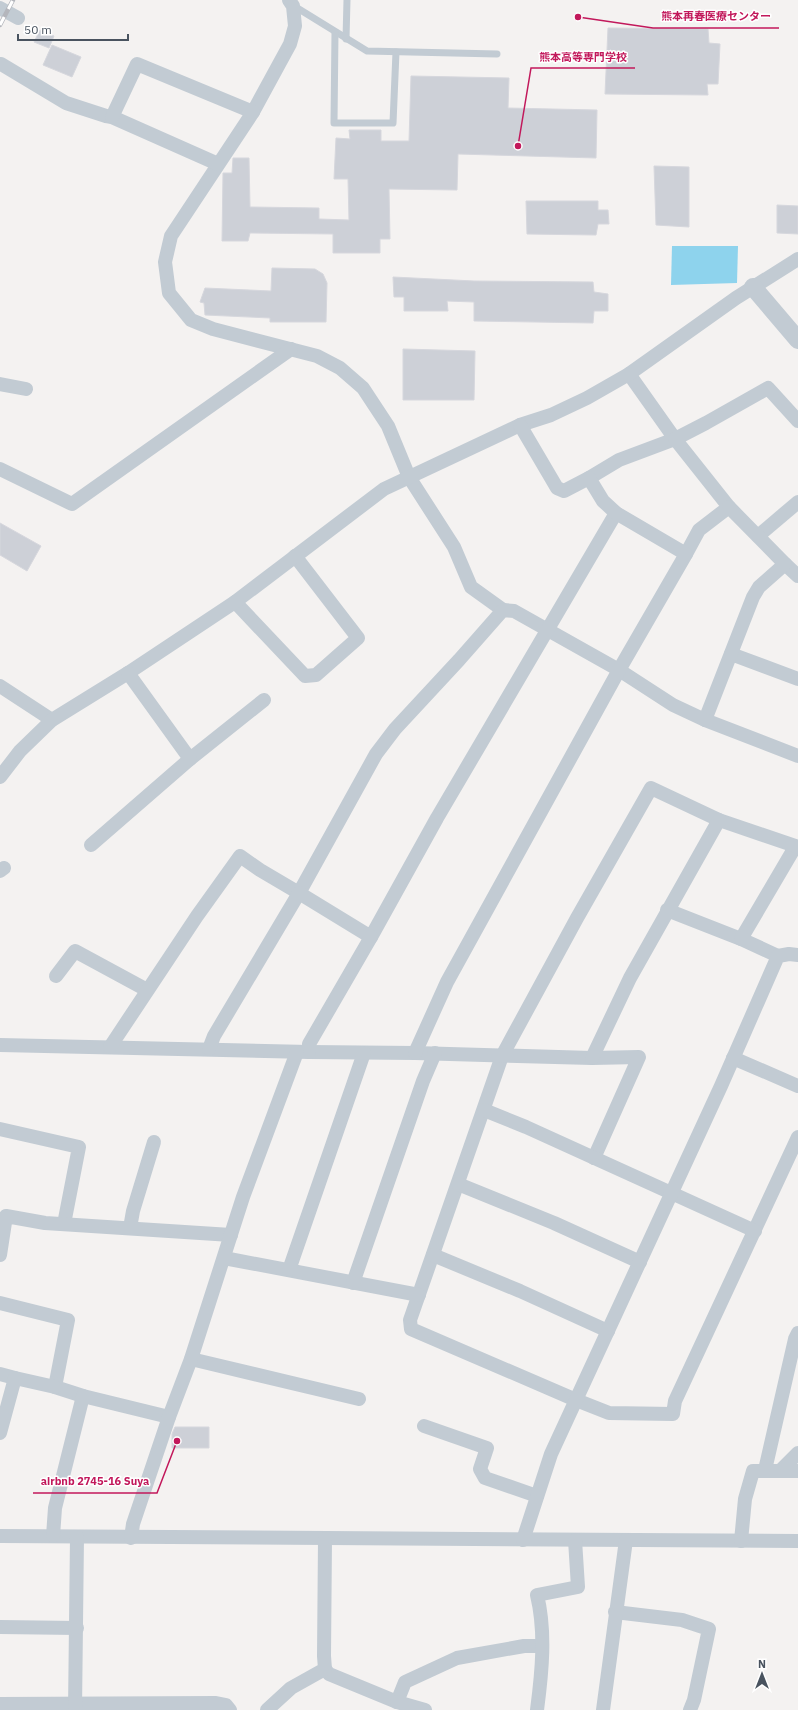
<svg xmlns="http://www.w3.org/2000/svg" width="798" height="1710" viewBox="0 0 798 1710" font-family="'IBM Plex Sans','Noto Sans JP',sans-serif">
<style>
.water{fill:#8ed3ed}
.building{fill:#cdd0d7;stroke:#d6d7dd}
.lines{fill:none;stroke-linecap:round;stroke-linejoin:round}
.service{stroke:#c2cbd3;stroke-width:7}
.minor{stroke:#c2cbd3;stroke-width:14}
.tertiary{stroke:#c2cbd3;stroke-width:18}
.rail-casing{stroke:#b4b6bc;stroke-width:4.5}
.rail{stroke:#fff;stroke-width:3;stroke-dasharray:9;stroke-linecap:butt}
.leader{fill:none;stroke:#c2185b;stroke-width:1.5}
.callout-dot{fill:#c2185b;stroke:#fff;stroke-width:1.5}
.callout-label{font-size:11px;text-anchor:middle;font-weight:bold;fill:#c2185b;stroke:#fff;stroke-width:3;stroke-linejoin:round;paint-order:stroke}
</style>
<rect width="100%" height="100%" fill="#f4f2f1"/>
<path class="water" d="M 672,246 L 738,246 L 737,283 L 671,285 Z"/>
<g class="building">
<path d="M 608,28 L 708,29 L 709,43 L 720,44 L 718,84 L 707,84 L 708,95 L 605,94 Z"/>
<path d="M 40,30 L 54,36 L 49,48 L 34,42 Z"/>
<path d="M 52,45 L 81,57 L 72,77 L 43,65 Z"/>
<path d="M 411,76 L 509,78 L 508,108 L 597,110 L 596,158 L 458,154 L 457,190 L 389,189 L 390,239 L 380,239 L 380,253 L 333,253 L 333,234 L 250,233 L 248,241 L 222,241 L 223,173 L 232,173 L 233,158 L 249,158 L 250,207 L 319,208 L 319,219 L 349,220 L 348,179 L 334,179 L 336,138 L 350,139 L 349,130 L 381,130 L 381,141 L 409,141 Z"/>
<path d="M 654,166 L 689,167 L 689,227 L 656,225 Z"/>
<path d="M 526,201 L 598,201 L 598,210 L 608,210 L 609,224 L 598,224 L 596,235 L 527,234 Z"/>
<path d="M 777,205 L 798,206 L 798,234 L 777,233 Z"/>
<path d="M 272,268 L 315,269 L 323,274 L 327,283 L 326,322 L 270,322 L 270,318 L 205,315 L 204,303 L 200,302 L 205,288 L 271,291 Z"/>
<path d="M 393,277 L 474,281 L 593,282 L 594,292 L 608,294 L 608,311 L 594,311 L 593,323 L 474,321 L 474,302 L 447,301 L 448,311 L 404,311 L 404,297 L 394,297 Z"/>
<path d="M 403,349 L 475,351 L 474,400 L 403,400 Z"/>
<path d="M 0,523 L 41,546 L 27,571 L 0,555 Z"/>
<path d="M 175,1427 L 209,1427 L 209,1448 L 172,1448 L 172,1434 Z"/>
</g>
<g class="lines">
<g class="service">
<path d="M 294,6 L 367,51 L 497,54"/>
<path d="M 335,32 L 334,123 L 393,123 L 396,52"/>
<path d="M 346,39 L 347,0"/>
</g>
<g class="minor">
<path d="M 289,0 L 293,6 L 295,26 L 290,44 L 253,112 L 171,236 L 165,262 L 169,293 L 191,320 L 213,329 L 317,356 L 340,368 L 363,388 L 388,426 L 409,477 L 454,547 L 471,587 L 503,610"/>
<path d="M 0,8 L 18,18"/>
<path d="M 1,64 L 66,103 L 106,116 L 112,117 L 218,164"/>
<path d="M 112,117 L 137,64 L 253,112"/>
<path d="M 0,384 L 26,389"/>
<path d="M 0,469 L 72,504 L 291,349"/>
<path d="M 589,478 L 619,460 L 675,439 L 629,374"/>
<path d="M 758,536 L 798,502"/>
<path d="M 686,554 L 699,530 L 729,507 L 675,439 L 706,423 L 768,388 L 798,421"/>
<path d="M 785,564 L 798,576"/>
<path d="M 235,602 L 305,676 L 316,675 L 358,638 L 295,556"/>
<path d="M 731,654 L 798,679"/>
<path d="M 0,686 L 52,720"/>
<path d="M 705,720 L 753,597 L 759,587 L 785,564 L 729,507"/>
<path d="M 190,759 L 264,700"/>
<path d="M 0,777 L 20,751 L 52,720 L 128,673 L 235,602 L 384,489 L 520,425 L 551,415 L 587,398 L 629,374 L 736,298 L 798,259"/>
<path d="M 719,820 L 651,788 L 577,918 L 502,1056 L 410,1320 L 411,1329 L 576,1400 L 609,1413 L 673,1414 L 675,1401 L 798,1137"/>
<path d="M 91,845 L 190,759 L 128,673"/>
<path d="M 0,871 L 4,868"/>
<path d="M 667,910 L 741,939"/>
<path d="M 778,956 L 741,939 L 795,847"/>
<path d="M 56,976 L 75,951 L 147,990"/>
<path d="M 0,1045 L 309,1052 L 415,1053 L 592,1058 L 639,1057 L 594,1158"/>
<path d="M 110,1047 L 197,916 L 240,856 L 260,870 L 299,893 L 376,754 L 395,729 L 459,660 L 503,610 L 514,611 L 619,670 L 673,705 L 705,720 L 798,756"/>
<path d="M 209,1049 L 214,1036 L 299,893 L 371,937 L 437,818 L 616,513"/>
<path d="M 309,1052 L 309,1044 L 371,937"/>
<path d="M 415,1053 L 447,982 L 619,670 L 686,554 L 616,513 L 603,501 L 589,478 L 564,491 L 557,488 L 520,425"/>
<path d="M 592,1058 L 630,978 L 719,820 L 798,847"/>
<path d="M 733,1058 L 798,1086"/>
<path d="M 484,1110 L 526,1127 L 755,1231"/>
<path d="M 0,1129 L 79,1147 L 64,1224"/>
<path d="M 458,1184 L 554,1223 L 640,1262"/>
<path d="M 130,1228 L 133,1211 L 154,1142"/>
<path d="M 0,1255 L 6,1216 L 45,1223 L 231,1235"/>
<path d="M 433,1255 L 520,1291 L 608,1331"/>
<path d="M 224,1258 L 419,1295"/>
<path d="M 289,1270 L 364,1053"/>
<path d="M 353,1283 L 423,1081 L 435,1053"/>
<path d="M 0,1303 L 68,1320 L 55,1387 L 83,1396"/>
<path d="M 191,1359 L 359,1399"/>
<path d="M 0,1374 L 15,1378"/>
<path d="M 424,1426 L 487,1448 L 480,1469 L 485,1478 L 537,1496"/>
<path d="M 0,1433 L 15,1378 L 55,1387"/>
<path d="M 765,1470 L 795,1339 L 798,1333"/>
<path d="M 781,1470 L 798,1453"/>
<path d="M 0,1536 L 798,1541"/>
<path d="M 53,1536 L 55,1508 L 83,1396 L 169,1417"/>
<path d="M 131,1538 L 133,1524 L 169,1417 L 191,1359 L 243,1197 L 297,1052"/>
<path d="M 523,1540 L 551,1454 L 721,1086 L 778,956 L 789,954 L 798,955"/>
<path d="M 741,1541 L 745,1499 L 753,1471 L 798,1471"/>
<path d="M 615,1612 L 682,1620 L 709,1629 L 694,1700 L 690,1710"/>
<path d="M 0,1627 L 77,1628"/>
<path d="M 325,1669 L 329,1674 L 397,1702 L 405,1682 L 457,1658 L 524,1646 L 542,1646"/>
<path d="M 397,1702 L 425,1710"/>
<path d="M 0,1704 L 216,1703 L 226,1705 L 230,1710"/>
<path d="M 75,1710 L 77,1537"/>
<path d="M 267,1710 L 291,1688 L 325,1669 L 324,1656 L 325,1539"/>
<path d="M 537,1710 C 542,1672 546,1632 537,1595 L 578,1587 L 575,1540"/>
<path d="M 603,1710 L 626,1540"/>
</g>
<path class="tertiary" d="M 753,287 L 798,340"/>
<defs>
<path id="rail" d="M 0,25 L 13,0"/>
</defs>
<use href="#rail" class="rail-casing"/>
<use href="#rail" class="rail"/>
</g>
<path class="leader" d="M578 17L653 28H779M518 146L531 68H635M177 1441L157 1493H33"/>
<g class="callout-dot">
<circle cx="578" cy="17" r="4"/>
<circle cx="518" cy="146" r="4"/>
<circle cx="177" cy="1441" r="4"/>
</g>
<g class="callout-label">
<text x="716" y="20">熊本再春医療センター</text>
<text x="583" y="61">熊本高等専門学校</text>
<text x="95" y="1485">airbnb 2745-16 Suya</text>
</g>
<g transform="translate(762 1674)" stroke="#ffffff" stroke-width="3" paint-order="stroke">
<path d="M0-3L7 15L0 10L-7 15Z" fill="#49535f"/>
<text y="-6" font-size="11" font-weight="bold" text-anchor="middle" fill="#49535f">N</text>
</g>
<path d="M18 34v6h110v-6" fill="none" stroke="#49535f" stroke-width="2"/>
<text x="24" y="34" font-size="12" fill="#49535f" stroke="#ffffff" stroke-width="3" paint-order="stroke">50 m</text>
</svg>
